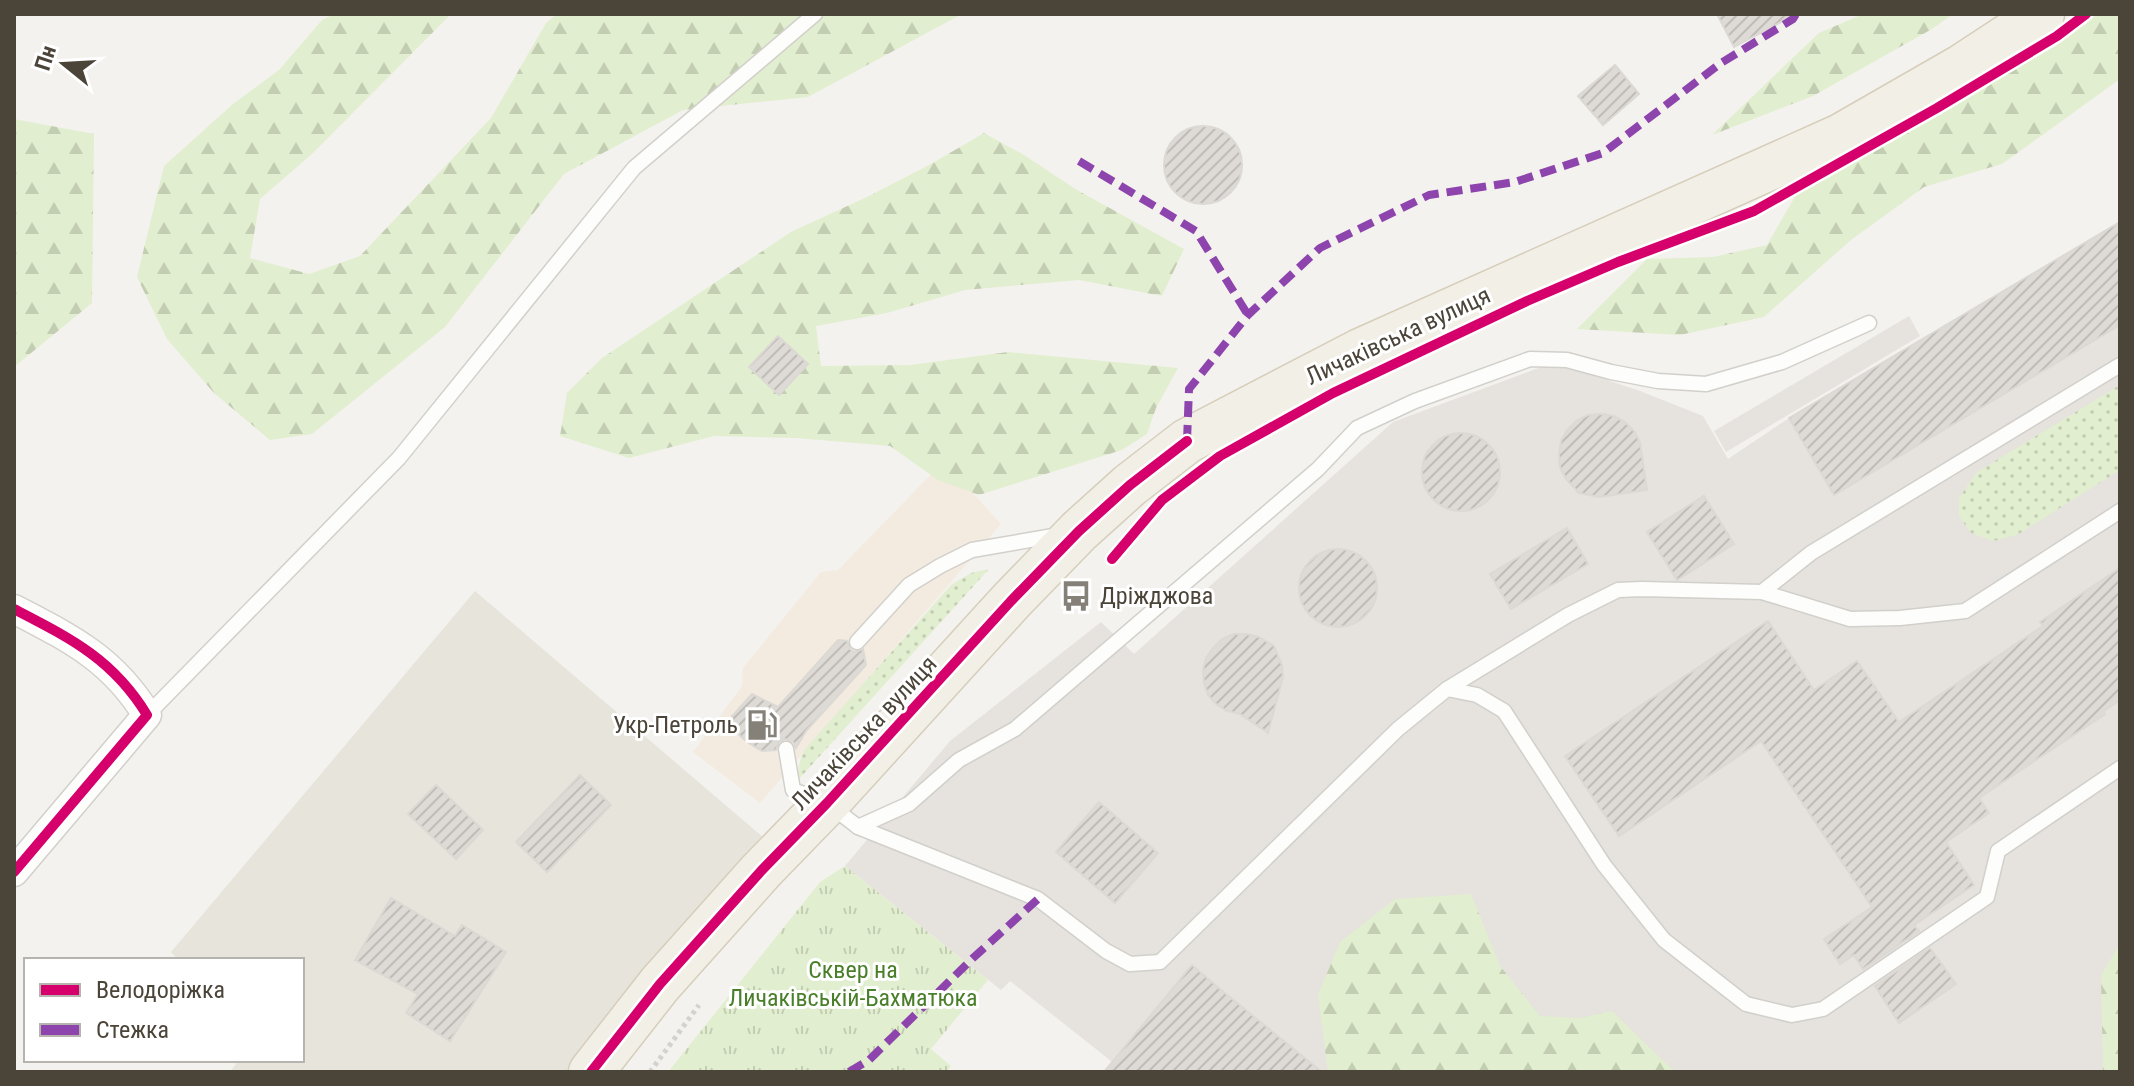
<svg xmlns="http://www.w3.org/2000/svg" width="2134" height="1086" viewBox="0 0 2134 1086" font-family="'Roboto Condensed',sans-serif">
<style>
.residential{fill:#e7e4dc}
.commercial{fill:#f3ebdf}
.industrial{fill:#e6e2de}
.grass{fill:url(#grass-dots)}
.forest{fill:url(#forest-firs)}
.park{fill:url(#park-tufts)}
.parking{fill:#e6e3df}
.building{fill:url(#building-hatch);stroke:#dcd9d4;stroke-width:2}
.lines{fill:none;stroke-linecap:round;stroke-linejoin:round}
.service-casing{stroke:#d2d0cb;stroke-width:17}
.minor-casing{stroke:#d2d0cb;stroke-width:31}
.primary-casing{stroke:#d6cebb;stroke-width:47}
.path{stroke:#d3d2cc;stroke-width:5;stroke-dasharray:4 4;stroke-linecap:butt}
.service{stroke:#fdfdfc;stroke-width:14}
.minor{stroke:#fdfdfc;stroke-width:28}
.primary{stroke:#f2efe6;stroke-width:44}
.quiet{stroke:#8e44ad;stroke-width:8;stroke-dasharray:16 8;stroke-linecap:butt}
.cycleway-casing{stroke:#fff;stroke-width:15}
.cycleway{stroke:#d6006c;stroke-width:10}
.labels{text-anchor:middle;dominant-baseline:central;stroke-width:6;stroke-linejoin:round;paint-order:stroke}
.street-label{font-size:24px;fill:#4b4439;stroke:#fff}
.poi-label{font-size:24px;fill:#4b4439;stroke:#fff;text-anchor:start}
.park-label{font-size:24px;fill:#4a7f2a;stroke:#fff}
</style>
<defs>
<pattern id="grass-dots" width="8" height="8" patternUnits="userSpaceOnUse" patternTransform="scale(2)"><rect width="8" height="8" fill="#e1eecf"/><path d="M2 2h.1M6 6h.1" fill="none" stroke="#c3cdb2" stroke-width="1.8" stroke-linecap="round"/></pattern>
<pattern id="forest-firs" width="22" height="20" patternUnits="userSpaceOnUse" patternTransform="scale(2)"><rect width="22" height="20" fill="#e1eecf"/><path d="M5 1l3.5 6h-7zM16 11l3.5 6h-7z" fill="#c3cdb2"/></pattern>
<pattern id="park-tufts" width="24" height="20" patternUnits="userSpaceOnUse" patternTransform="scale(2)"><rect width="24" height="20" fill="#e1eecf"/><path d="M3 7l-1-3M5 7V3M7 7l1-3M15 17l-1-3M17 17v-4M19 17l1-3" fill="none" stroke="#c3cdb2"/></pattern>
<pattern id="building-hatch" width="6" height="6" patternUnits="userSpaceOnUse" patternTransform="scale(2)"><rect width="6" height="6" fill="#dedbd6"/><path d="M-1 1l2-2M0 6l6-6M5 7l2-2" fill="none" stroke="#c0bdb8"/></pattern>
</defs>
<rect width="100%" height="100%" fill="#f4f2ee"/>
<path class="residential" d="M 475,591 L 764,838 L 575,1072 L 230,1072 L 239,1060 L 302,1060 L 302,960 L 178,960 L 171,952 Z"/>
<path class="commercial" d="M 944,461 L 1001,524 L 760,803 L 693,752 L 742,686 L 743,668 L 821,572 L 838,570 Z"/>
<path class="industrial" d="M 2120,222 L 2120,1072 L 1125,1072 L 1010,981 L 1001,990 L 845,866 L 950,741 L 1101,622 L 1134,654 L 1393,422 L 1544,366 L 1571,368 L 1640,391 L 1703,416 L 1728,459 L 1789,418 Z"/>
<g class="grass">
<path d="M 2120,385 L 2120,470 L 2017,535 L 1993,541 L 1971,533 L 1959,516 L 1959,498 L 1977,472 Z"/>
<path d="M 989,569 L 799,779 C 797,768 800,759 805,749 L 951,585 L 971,573 Z"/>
</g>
<g class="forest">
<path d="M 334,14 L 451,14 L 313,153 L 260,199 L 250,258 L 309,274 L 360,256 L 491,118 L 546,23 L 557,14 L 962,14 L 808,97 L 683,110 L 564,174 L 445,327 L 312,434 L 270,440 L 214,393 L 167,339 L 137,277 L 164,166 L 233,104 L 279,70 L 322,20 Z"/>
<path d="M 1863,14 L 1953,14 L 1932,29 L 1813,96 L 1712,135 L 1819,33 Z"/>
<path d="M 2098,14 L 2120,14 L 2120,79 L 2002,164 L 1924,187 L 1851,240 L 1764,317 L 1680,335 L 1577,329 L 1647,259 L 1713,257 L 1767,245 L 1804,181 L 1899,134 L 2066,37 Z"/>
<path d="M 14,119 L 94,134 L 92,303 L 14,367 Z"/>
<path d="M 984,133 L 1024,155 L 1077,190 L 1184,249 L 1162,296 L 1079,280 L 965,290 L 887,313 L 816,326 L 821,366 L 910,365 L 1008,352 L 1178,368 L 1156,408 L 1147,434 L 1122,450 L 979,495 L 938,480 L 890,446 L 796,438 L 714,436 L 629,458 L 560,436 L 567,393 L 602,358 L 791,232 L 869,196 L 931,164 Z"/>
<path d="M 1471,894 L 1500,966 L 1540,1016 L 1580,1018 L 1612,1011 L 1675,1072 L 1328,1072 L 1318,995 L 1340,942 L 1395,899 Z"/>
<path d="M 2120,944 L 2120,1072 L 2103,1072 L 2101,975 Z"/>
</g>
<path class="park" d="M 845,866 L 988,980 L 931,1049 L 951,1066 L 947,1072 L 668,1072 L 820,882 Z"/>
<g class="parking">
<path d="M 1909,316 L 1920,336 L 1726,452 L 1714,431 Z"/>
<path d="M 986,747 L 1063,827 L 970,918 L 892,838 Z"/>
</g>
<g class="building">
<path d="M 1717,14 L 1796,14 L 1734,47 Z"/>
<path d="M 1615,65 L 1639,94 L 1603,125 L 1578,96 Z"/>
<circle cx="1203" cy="165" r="39"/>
<path d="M 2120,222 L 2120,325 L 1834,495 L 1789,418 Z"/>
<path d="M 778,336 L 808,364 L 779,395 L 749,367 Z"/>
<path d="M 1602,414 L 1614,416 L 1625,422 L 1635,432 L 1640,443 L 1647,490 L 1599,497 L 1579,493 L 1566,479 L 1560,467 L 1559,454 L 1561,441 L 1567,430 L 1576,421 L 1588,415 Z"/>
<circle cx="1461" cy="472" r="39"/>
<path d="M 1704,496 L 1734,544 L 1677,580 L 1647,532 Z"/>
<path d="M 1567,528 L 1588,564 L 1511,609 L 1490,574 Z"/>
<circle cx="1338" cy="588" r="39"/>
<path d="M 2120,568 L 2120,700 L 2104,711 L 2105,714 L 1979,798 L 1989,813 L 1946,842 L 1974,885 L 1914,925 L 1919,931 L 1863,969 L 1854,955 L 1840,964 L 1824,939 L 1872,907 L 1761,741 L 1619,836 L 1565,756 L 1768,621 L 1814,690 L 1857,661 L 1899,722 L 2043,626 L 2040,622 Z"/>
<path d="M 1234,634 L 1246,634 L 1259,637 L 1274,646 L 1282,665 L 1283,677 L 1268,733 L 1240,714 L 1227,711 L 1216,704 L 1208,695 L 1204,683 L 1203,670 L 1206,658 L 1213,648 L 1222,639 Z"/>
<path d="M 838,640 L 847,641 L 850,649 L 854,652 L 863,649 L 866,665 L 806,731 L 796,748 L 793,742 L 785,739 L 779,742 L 776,750 L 762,751 L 747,742 L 726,723 L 752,694 L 778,707 Z"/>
<path d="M 580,775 L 611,805 L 547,872 L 516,842 Z"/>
<path d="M 436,785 L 483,830 L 456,859 L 408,814 Z"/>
<path d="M 1099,802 L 1158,853 L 1115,903 L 1056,852 Z"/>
<path d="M 391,898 L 455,936 L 462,925 L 506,952 L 450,1041 L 406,1013 L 418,994 L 355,960 Z"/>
<path d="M 1930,948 L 1956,984 L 1899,1023 L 1875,986 Z"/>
<path d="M 1192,965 L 1220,989 L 1322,1072 L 1104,1072 Z"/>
</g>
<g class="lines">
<defs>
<g id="service">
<path d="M 1762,592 L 1811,553 L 2120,365"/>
<path d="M 857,642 L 909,585 L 940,566 L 972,550 L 1059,535"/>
<path d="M 1447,689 L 1477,695 L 1504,711 L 1604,865 L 1664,940 L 1746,1004 L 1792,1015 L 1823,1009 L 1987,897 L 1998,851 L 2120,768"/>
<path d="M 147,715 L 399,458 L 634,168 L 815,14"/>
<path d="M 786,749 L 793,790 L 827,803 L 858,827 L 1038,899 L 1106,951 L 1130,964 L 1160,962 L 1398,729 L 1447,689 L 1568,615 L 1618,590 L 1642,589 L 1762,592 L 1850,619 L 1900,618 L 1965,611 L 2120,511"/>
<path d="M 858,827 L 909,804 L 959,760 L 1015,729 L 1318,469 L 1357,428 L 1415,401 L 1530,359 L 1567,360 L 1611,372 L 1658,381 L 1706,384 L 1782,362 L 1869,323"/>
</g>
<path id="minor" d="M 14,609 C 70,638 113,659 147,715 L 14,872"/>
<path id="primary" d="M 591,1072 L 660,984 L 761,871 L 827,803 L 1011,601 L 1079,531 L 1130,485 L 1187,441 L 1360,351 L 1841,136 L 1963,66 L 2042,14"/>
</defs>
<use href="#service" class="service-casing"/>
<use href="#minor" class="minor-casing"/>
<use href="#primary" class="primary-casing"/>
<path class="path" d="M 650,1072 L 699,1005"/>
<use href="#service" class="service"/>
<use href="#minor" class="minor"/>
<use href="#primary" class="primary"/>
<g class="quiet">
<path d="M 1079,161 L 1196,231 L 1248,315"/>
<path d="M 1187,441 L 1189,389 L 1248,315 L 1320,248 L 1429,195 L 1515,182 L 1603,153 L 1721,63 L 1793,19 L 1796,14"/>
<path d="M 849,1072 L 869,1060 L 973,958 L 1038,899"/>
</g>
<defs>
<g id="cycleway">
<path d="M 1112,559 L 1162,500 L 1220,456 L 1333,393 L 1527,301 L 1618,262 L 1754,211 L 1937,108 L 2057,36 L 2086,14"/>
<path d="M 14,609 C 70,638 113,659 147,715 L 14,872"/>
<path d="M 591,1072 L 660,984 L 761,871 L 827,803 L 1011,601 L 1079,531 L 1130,485 L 1187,441"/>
</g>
</defs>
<use href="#cycleway" class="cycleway-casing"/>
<use href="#cycleway" class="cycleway"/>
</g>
<defs>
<symbol id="bus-bare" viewBox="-9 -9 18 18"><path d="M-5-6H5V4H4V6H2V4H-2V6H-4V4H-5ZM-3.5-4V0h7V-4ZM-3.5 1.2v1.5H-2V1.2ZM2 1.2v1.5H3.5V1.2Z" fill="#868178" stroke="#fff" stroke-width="2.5" paint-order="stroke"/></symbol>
<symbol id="fuel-bare" viewBox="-9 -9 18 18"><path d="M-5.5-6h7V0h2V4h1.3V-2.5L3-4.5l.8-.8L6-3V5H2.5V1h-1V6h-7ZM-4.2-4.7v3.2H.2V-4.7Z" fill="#868178" stroke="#fff" stroke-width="2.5" paint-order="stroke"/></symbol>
</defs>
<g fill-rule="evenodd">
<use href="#bus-bare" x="1054" y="574" width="44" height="44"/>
<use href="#fuel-bare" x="740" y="703" width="44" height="44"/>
</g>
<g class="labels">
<g class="street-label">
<text transform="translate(1398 336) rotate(-25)">Личаківська вулиця</text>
<text transform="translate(864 733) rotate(-47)">Личаківська вулиця</text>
</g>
<g class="poi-label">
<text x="1100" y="596">Дріжджова</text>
<text x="738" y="725" text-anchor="end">Укр-Петроль</text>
</g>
<g class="park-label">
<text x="853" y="970">Сквер на<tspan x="853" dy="28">Личаківській-Бахматюка</tspan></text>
</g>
</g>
<rect width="2134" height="1086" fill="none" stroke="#4b4439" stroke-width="32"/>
<rect x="24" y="958" width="280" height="104" fill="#ffffff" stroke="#b7b4b0" stroke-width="2"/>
<rect x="40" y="984" width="40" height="12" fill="#d6006c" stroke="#b7b4b0" stroke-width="2"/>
<text x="96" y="998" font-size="24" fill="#4b4439">Велодоріжка</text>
<rect x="40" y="1024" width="40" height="12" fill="#8e44ad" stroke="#b7b4b0" stroke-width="2"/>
<text x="96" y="1038" font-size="24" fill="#4b4439">Стежка</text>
<g transform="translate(64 64) rotate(288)" stroke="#ffffff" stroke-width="6" paint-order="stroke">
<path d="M0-6L14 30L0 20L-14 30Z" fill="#4b4439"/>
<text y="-12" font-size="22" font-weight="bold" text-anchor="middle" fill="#4b4439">Пн</text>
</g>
</svg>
